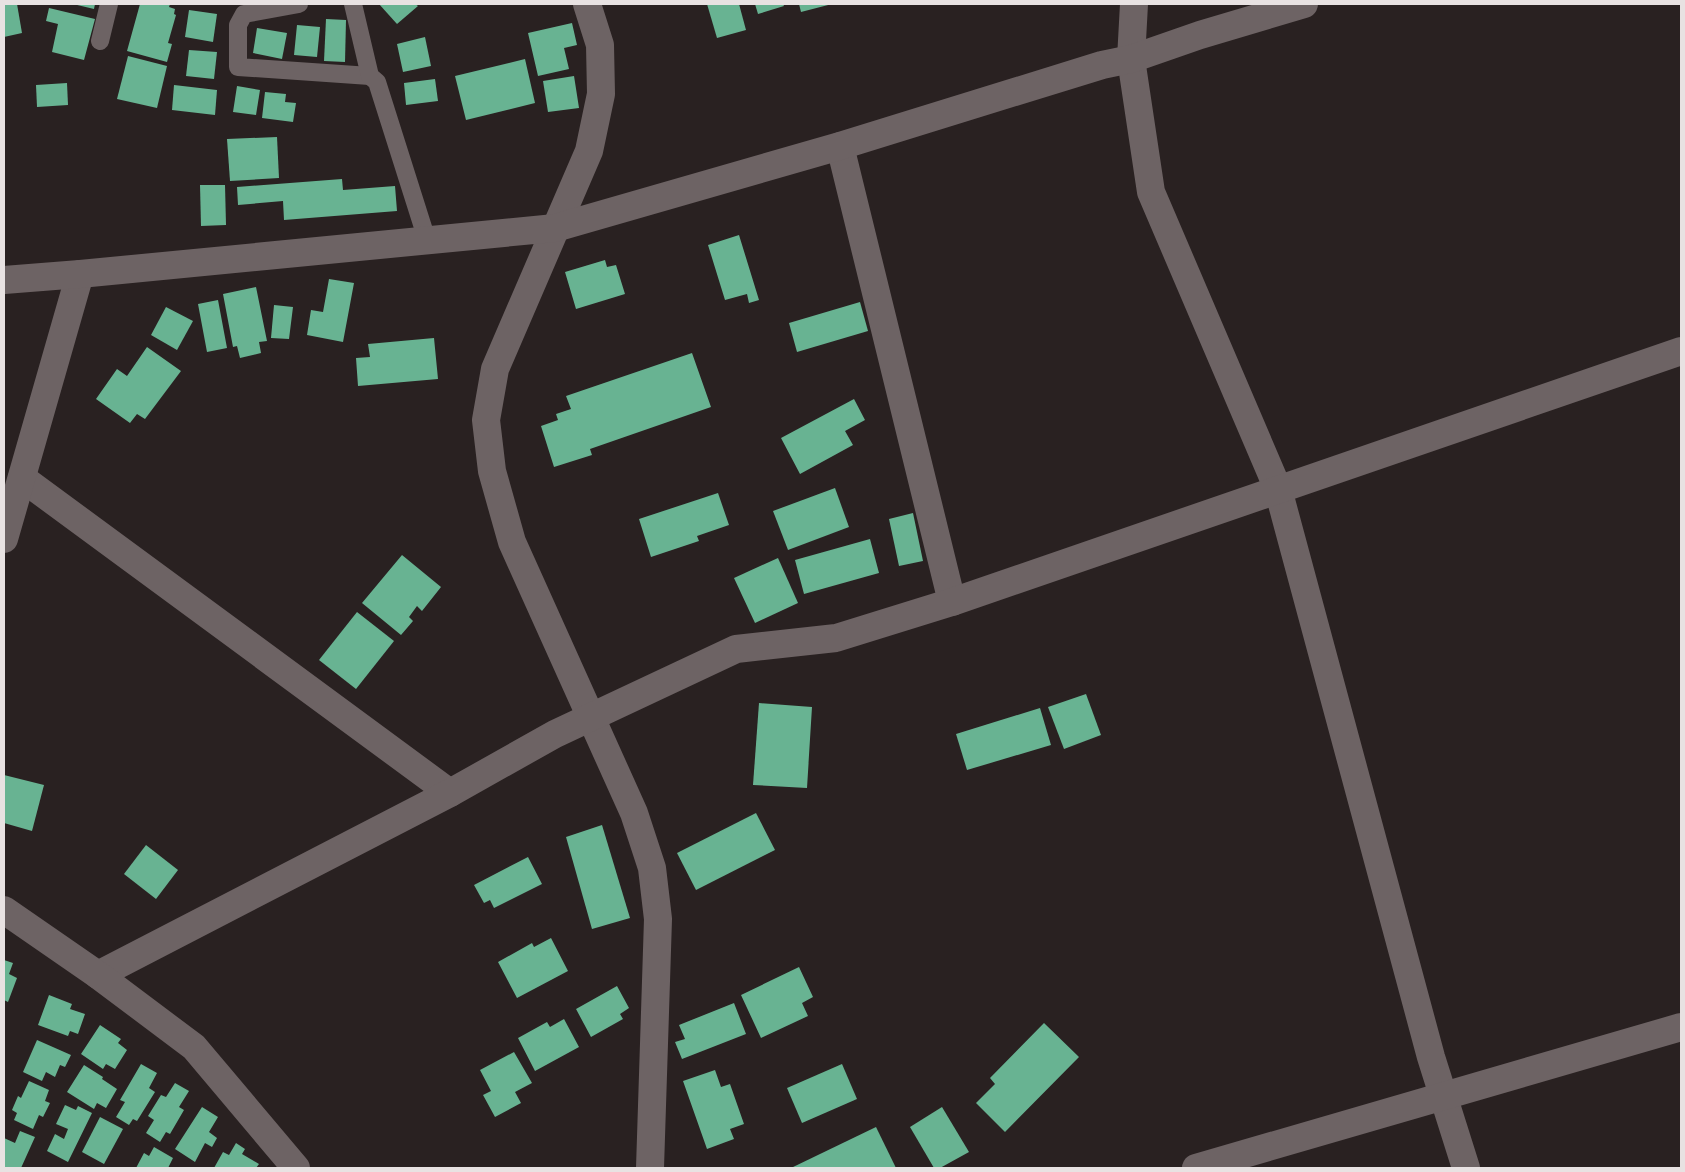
<svg xmlns="http://www.w3.org/2000/svg" width="1685" height="1172" viewBox="0 0 1685 1172" font-family="Arial,sans-serif">
<style>
.building{fill:#68b392}
.lines{fill:none;stroke-linecap:round;stroke-linejoin:round}
.lane{stroke:#6d6364;stroke-width:18}
.street{stroke:#6d6364;stroke-width:28}
.secondary{stroke:#6d6364;stroke-width:28}
</style>
<rect width="100%" height="100%" fill="#292121"/>
<g class="building">
<path d="M 4,4 L 17,4 L 22,33 L 4,37 Z"/>
<path d="M 73,4 L 95,4 L 94,9 Z"/>
<path d="M 140,4 L 170,4 L 169,7 L 175,9 L 174,14 L 176,15 L 168,43 L 172,44 L 167,62 L 127,51 Z"/>
<path d="M 379,4 L 415,4 L 418,6 L 397,24 Z"/>
<path d="M 707,4 L 739,4 L 746,30 L 717,38 Z"/>
<path d="M 755,4 L 783,4 L 784,6 L 758,14 Z"/>
<path d="M 799,4 L 832,4 L 801,12 Z"/>
<path d="M 49,8 L 95,19 L 84,60 L 52,52 L 58,24 L 46,21 Z"/>
<path d="M 189,10 L 217,14 L 213,42 L 185,37 Z"/>
<path d="M 326,19 L 346,20 L 345,62 L 324,61 Z"/>
<path d="M 572,23 L 577,45 L 564,48 L 569,69 L 538,76 L 528,33 Z"/>
<path d="M 297,25 L 320,27 L 317,57 L 294,55 Z"/>
<path d="M 257,28 L 287,33 L 282,59 L 253,53 Z"/>
<path d="M 425,37 L 431,66 L 403,72 L 397,44 Z"/>
<path d="M 189,50 L 217,52 L 214,79 L 186,76 Z"/>
<path d="M 128,56 L 167,66 L 157,108 L 117,99 Z"/>
<path d="M 525,59 L 535,103 L 466,120 L 455,76 Z"/>
<path d="M 574,76 L 579,108 L 548,112 L 543,81 Z"/>
<path d="M 435,79 L 438,101 L 406,105 L 404,83 Z"/>
<path d="M 67,83 L 68,105 L 37,107 L 36,85 Z"/>
<path d="M 174,85 L 217,90 L 215,115 L 172,110 Z"/>
<path d="M 237,86 L 260,90 L 256,115 L 233,112 Z"/>
<path d="M 265,92 L 286,94 L 285,102 L 296,103 L 293,122 L 262,118 Z"/>
<path d="M 277,137 L 279,178 L 230,181 L 227,139 Z"/>
<path d="M 342,179 L 343,190 L 395,186 L 397,211 L 284,220 L 283,201 L 238,205 L 237,187 Z"/>
<path d="M 200,185 L 225,185 L 226,225 L 201,226 Z"/>
<path d="M 739,235 L 759,300 L 749,303 L 747,294 L 725,300 L 708,245 Z"/>
<path d="M 605,260 L 607,267 L 616,265 L 625,294 L 576,309 L 565,272 Z"/>
<path d="M 329,279 L 354,283 L 343,342 L 307,335 L 311,310 L 323,312 Z"/>
<path d="M 256,287 L 267,341 L 259,342 L 261,353 L 240,358 L 237,346 L 233,347 L 223,294 Z"/>
<path d="M 218,300 L 227,348 L 207,352 L 198,304 Z"/>
<path d="M 860,302 L 868,331 L 797,352 L 789,323 Z"/>
<path d="M 274,305 L 293,307 L 289,339 L 271,338 Z"/>
<path d="M 166,307 L 193,321 L 177,350 L 151,335 Z"/>
<path d="M 434,338 L 438,379 L 358,386 L 356,358 L 370,357 L 368,344 Z"/>
<path d="M 147,347 L 181,371 L 145,419 L 137,414 L 130,423 L 96,399 L 117,369 L 127,376 Z"/>
<path d="M 692,353 L 711,407 L 590,449 L 592,455 L 554,467 L 541,426 L 558,420 L 556,414 L 571,409 L 566,396 Z"/>
<path d="M 854,399 L 865,420 L 845,431 L 853,445 L 800,474 L 781,438 Z"/>
<path d="M 835,488 L 849,527 L 788,550 L 773,511 Z"/>
<path d="M 718,493 L 729,525 L 697,536 L 699,541 L 651,557 L 639,519 Z"/>
<path d="M 913,513 L 923,561 L 899,566 L 889,519 Z"/>
<path d="M 870,539 L 879,573 L 804,594 L 795,560 Z"/>
<path d="M 402,555 L 441,587 L 422,611 L 417,606 L 409,617 L 413,621 L 401,635 L 362,603 Z"/>
<path d="M 778,558 L 798,603 L 755,623 L 734,578 Z"/>
<path d="M 357,612 L 394,641 L 356,689 L 319,660 Z"/>
<path d="M 1086,694 L 1101,735 L 1064,749 L 1048,707 Z"/>
<path d="M 759,703 L 812,707 L 807,788 L 753,785 Z"/>
<path d="M 1040,708 L 1051,745 L 967,770 L 956,734 Z"/>
<path d="M 4,775 L 44,785 L 32,831 L 4,823 Z"/>
<path d="M 756,813 L 775,850 L 696,890 L 677,853 Z"/>
<path d="M 602,825 L 630,918 L 592,929 L 566,837 Z"/>
<path d="M 146,845 L 178,870 L 156,899 L 124,874 Z"/>
<path d="M 528,857 L 542,884 L 494,908 L 490,900 L 484,903 L 474,885 Z"/>
<path d="M 551,938 L 568,971 L 517,998 L 498,962 L 532,943 L 534,947 Z"/>
<path d="M 4,960 L 13,963 L 9,974 L 17,978 L 8,1002 L 4,1000 Z"/>
<path d="M 799,967 L 813,997 L 802,1003 L 808,1016 L 761,1038 L 741,995 Z"/>
<path d="M 617,986 L 629,1008 L 620,1014 L 623,1019 L 591,1037 L 576,1009 Z"/>
<path d="M 49,995 L 72,1004 L 70,1009 L 85,1014 L 78,1034 L 70,1031 L 68,1036 L 38,1025 Z"/>
<path d="M 734,1003 L 746,1034 L 682,1059 L 675,1042 L 685,1039 L 679,1025 Z"/>
<path d="M 564,1019 L 579,1047 L 535,1071 L 518,1038 L 547,1022 L 550,1027 Z"/>
<path d="M 1044,1023 L 1079,1057 L 1005,1132 L 976,1103 L 995,1084 L 990,1078 Z"/>
<path d="M 100,1025 L 121,1039 L 118,1043 L 127,1050 L 115,1069 L 106,1064 L 103,1069 L 81,1054 Z"/>
<path d="M 37,1040 L 71,1055 L 65,1067 L 60,1065 L 55,1077 L 46,1072 L 42,1081 L 23,1072 Z"/>
<path d="M 514,1052 L 532,1083 L 515,1092 L 521,1103 L 495,1117 L 483,1095 L 491,1091 L 480,1070 Z"/>
<path d="M 141,1064 L 157,1073 L 149,1088 L 155,1092 L 137,1121 L 133,1119 L 129,1125 L 116,1117 L 125,1102 L 120,1100 Z"/>
<path d="M 842,1064 L 857,1099 L 802,1123 L 787,1088 Z"/>
<path d="M 84,1065 L 103,1077 L 102,1079 L 117,1089 L 106,1108 L 97,1103 L 94,1109 L 67,1092 Z"/>
<path d="M 715,1070 L 721,1087 L 730,1084 L 744,1124 L 730,1129 L 734,1139 L 707,1149 L 683,1081 Z"/>
<path d="M 29,1081 L 49,1090 L 45,1101 L 50,1103 L 43,1117 L 39,1115 L 33,1129 L 14,1120 L 17,1113 L 12,1110 L 18,1096 L 21,1098 Z"/>
<path d="M 175,1083 L 189,1091 L 179,1107 L 184,1110 L 170,1134 L 166,1132 L 160,1142 L 146,1133 L 154,1120 L 148,1116 L 161,1095 L 166,1097 Z"/>
<path d="M 65,1105 L 76,1110 L 78,1106 L 92,1113 L 68,1162 L 47,1151 L 55,1134 L 64,1139 L 68,1129 L 56,1124 Z"/>
<path d="M 202,1107 L 218,1117 L 209,1132 L 217,1138 L 212,1147 L 205,1143 L 195,1162 L 175,1149 Z"/>
<path d="M 942,1107 L 969,1152 L 940,1168 L 934,1168 L 910,1127 Z"/>
<path d="M 100,1117 L 123,1129 L 104,1164 L 82,1152 Z"/>
<path d="M 876,1127 L 896,1168 L 791,1168 Z"/>
<path d="M 20,1131 L 35,1137 L 21,1168 L 4,1168 L 5,1160 L 4,1159 L 4,1138 L 15,1143 Z"/>
<path d="M 236,1143 L 245,1149 L 242,1154 L 259,1164 L 256,1168 L 214,1168 L 223,1152 L 229,1155 Z"/>
<path d="M 154,1147 L 173,1158 L 168,1168 L 136,1168 L 144,1153 L 149,1156 Z"/>
</g>
<g class="lines">
<g class="lane">
<path d="M 299,4 L 244,14 L 238,25 L 238,67 L 370,76"/>
<path d="M 353,4 L 370,76 L 377,82 L 427,240"/>
<path d="M 100,41 L 109,4"/>
</g>
<g class="street">
<path d="M 587,4 L 600,45 L 601,94 L 589,151 L 495,369 L 486,420 L 492,471 L 512,542 L 634,813 L 652,868 L 658,919 L 650,1168"/>
<path d="M 1134,4 L 1131,59 L 1151,192 L 1278,489 L 1431,1057 L 1466,1168"/>
<path d="M 840,146 L 952,602"/>
<path d="M 22,478 L 450,793"/>
<path d="M 4,539 L 80,274"/>
<path d="M 98,975 L 450,793 L 555,734 L 736,649 L 836,638 L 952,602 L 1681,351"/>
</g>
<g class="secondary">
<path d="M 4,280 L 80,274 L 555,228 L 840,146 L 1102,65 L 1131,59 L 1200,35 L 1304,4"/>
<path d="M 4,910 L 98,975 L 194,1047 L 296,1168"/>
<path d="M 1196,1168 L 1681,1027"/>
</g>
</g>
<rect width="1685" height="1172" fill="none" stroke="#e8e2e2" stroke-width="10"/>
</svg>
